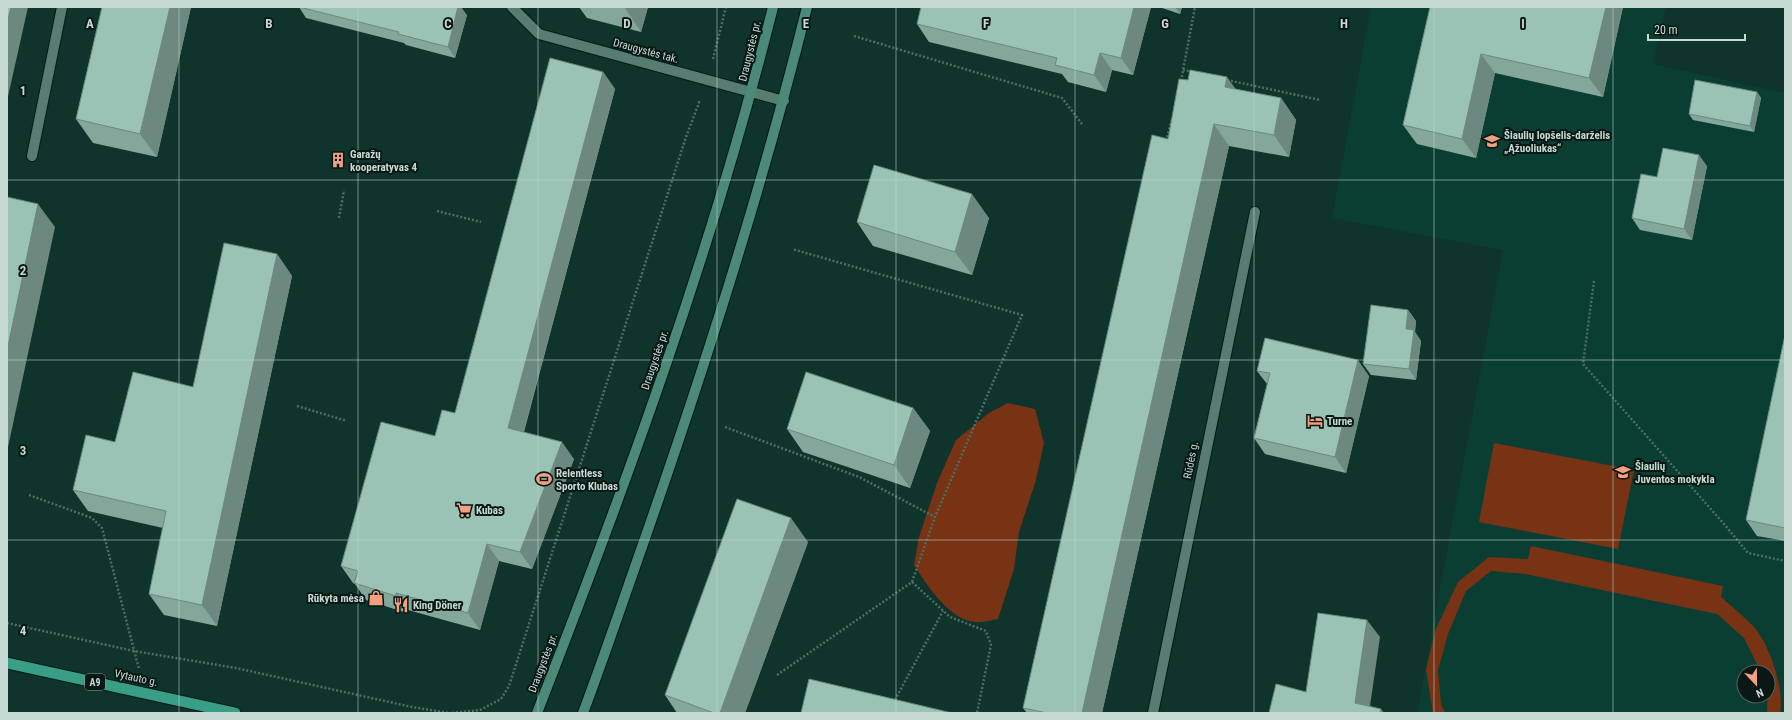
<svg xmlns="http://www.w3.org/2000/svg" width="1792" height="720" viewBox="0 0 1792 720" font-family="'Roboto Condensed',sans-serif">
<style>
.built{fill:#0b3e32;fill-rule:evenodd}
.green{fill:#783214}
.lines{fill:none;stroke-linecap:round;stroke-linejoin:round}
.minor-casing{stroke:#001a14;stroke-width:12}
.secondary-casing{stroke:#001a14;stroke-width:12}
.trunk-casing{stroke:#001a14;stroke-width:13}
.path{stroke:#4e6d65;stroke-width:2.5;stroke-dasharray:2 2;stroke-linecap:butt}
.minor{stroke:#577c71;stroke-width:10}
.secondary{stroke:#4b8979;stroke-width:10}
.trunk{stroke:#389e86;stroke-width:11}
.wall{fill:#84a79c}
.shaded-wall{fill:#6c887f}
.building{fill:#9ac2b5;stroke:#6c887f}
.grid{fill:none;stroke:#c6dad3;stroke-width:1;stroke-opacity:0.55}
.labels{text-anchor:middle;dominant-baseline:central;stroke-width:4;stroke-linejoin:round;paint-order:stroke}
.shield{fill:#091814;stroke:#8da09a;stroke-width:1}
.shield-label{font-size:10px;font-weight:bold;fill:#c6dad3}
.street-label{font-size:11px;fill:#c6dad3;stroke:#091814}
.poi-label{font-size:11px;font-weight:bold;fill:#c6dad3;stroke:#091814;text-anchor:start}
.grid-label{font-size:13px;text-anchor:middle;font-weight:bold;fill:#c6dad3;stroke:#091814;stroke-width:4;stroke-linejoin:round;paint-order:stroke}
</style>
<rect width="100%" height="100%" fill="#0e342b"/>
<path class="built" d="M 1371,7 L 1666,7 L 1653,64 L 1785,93 L 1785,713 L 1417,713 L 1503,250 L 1332,218 ZM 1744,672 L 1768,672 L 1768,696 L 1744,696 Z"/>
<g class="green">
<path d="M 1008,403 L 1035,409 L 1044,443 L 1036,480 L 1019,532 L 1014,569 L 998,619 C 991,620 983,623 976,622 C 951,622 926,584 914,565 L 919,537 L 937,483 L 956,440 L 989,413 Z"/>
<path d="M 1494,443 L 1634,470 L 1618,549 L 1479,522 Z"/>
<path d="M 1531,546 L 1723,586 L 1721,597 C 1732,607 1745,617 1755,628 C 1770,646 1785,691 1780,713 L 1767,713 L 1768,672 L 1761,672 L 1744,638 L 1717,614 L 1525,574 L 1491,571 L 1466,591 L 1448,634 L 1438,670 L 1441,704 L 1445,713 L 1433,713 L 1426,670 L 1435,631 L 1458,582 L 1489,557 L 1528,559 Z"/>
</g>
<g class="lines">
<defs>
<g id="minor">
<path d="M 512,7 L 539,34 L 784,101"/>
<path d="M 32,156 L 62,7"/>
<path d="M 1153,713 L 1255,212"/>
</g>
<g id="secondary">
<path d="M 537,713 C 627,482 713,248 773,7"/>
<path d="M 583,713 C 604,657 623,601 643,544 C 705,367 762,189 807,7"/>
</g>
<path id="trunk" d="M 7,663 L 235,713"/>
</defs>
<use href="#minor" class="minor-casing"/>
<use href="#secondary" class="secondary-casing"/>
<use href="#trunk" class="trunk-casing"/>
<g class="path">
<path d="M 854,36 L 1062,98 L 1082,124"/>
<path d="M 713,59 L 726,7"/>
<path d="M 1183,70 L 1193,72"/>
<path d="M 1227,80 L 1320,100"/>
<path d="M 1181,81 L 1195,7"/>
<path d="M 1166,141 L 1172,119"/>
<path d="M 437,211 L 481,222"/>
<path d="M 339,218 L 344,190"/>
<path d="M 1594,281 L 1583,364 L 1724,524 L 1748,553 L 1785,561"/>
<path d="M 297,406 L 347,421"/>
<path d="M 725,427 L 859,477 L 935,517"/>
<path d="M 29,495 L 92,518 L 102,528 L 139,669"/>
<path d="M 912,582 L 950,617 L 986,631 L 991,645 L 977,713"/>
<path d="M 7,623 L 134,651 L 236,668 L 412,707 L 449,713"/>
<path d="M 777,675 L 912,582 L 935,517 L 1022,315 L 792,249"/>
<path d="M 895,700 L 943,611"/>
<path d="M 452,713 L 480,710 L 501,699 L 509,686 L 686,137 L 700,100"/>
</g>
<use href="#minor" class="minor"/>
<use href="#secondary" class="secondary"/>
<use href="#trunk" class="trunk"/>
</g>
<g class="wall">
<path d="M 102,7 L 191,7 L 157,157 L 93,143 L 76,119 Z"/>
<path d="M 299,7 L 467,15 L 455,58 L 406,45 L 404,43 L 306,18 Z"/>
<path d="M 579,7 L 648,7 L 641,32 L 587,18 Z"/>
<path d="M 1151,7 L 1133,75 L 1112,70 L 1106,92 L 1068,82 L 1062,74 L 929,42 L 917,24 Z"/>
<path d="M 1159,7 L 1182,7 L 1180,14 Z"/>
<path d="M 1430,7 L 1623,7 L 1603,97 L 1495,73 L 1476,158 L 1417,144 L 1403,125 Z"/>
<path d="M 603,72 L 615,89 L 524,432 L 574,459 L 532,569 L 499,561 L 480,630 L 408,610 L 407,613 L 366,600 L 355,584 L 353,583 L 341,566 L 435,436 L 455,413 Z"/>
<path d="M 1236,89 L 1281,98 L 1296,120 L 1289,157 L 1229,146 L 1102,713 L 1027,713 L 1023,708 L 1168,139 Z"/>
<path d="M 1757,92 L 1761,98 L 1754,132 L 1693,120 L 1689,114 Z"/>
<path d="M 1707,166 L 1692,240 L 1640,230 L 1632,218 L 1657,177 Z"/>
<path d="M 989,218 L 972,275 L 873,246 L 857,222 Z"/>
<path d="M 277,254 L 292,276 L 217,626 L 164,615 L 149,594 L 163,528 L 88,511 L 73,490 L 115,442 L 193,387 Z"/>
<path d="M 1408,310 L 1416,321 L 1415,332 L 1421,341 L 1416,380 L 1371,375 L 1363,364 Z"/>
<path d="M 1785,335 L 1785,541 L 1757,536 L 1746,520 Z"/>
<path d="M 1257,371 L 1369,376 L 1346,473 L 1265,454 L 1254,438 L 1267,384 Z"/>
<path d="M 913,408 L 930,431 L 910,488 L 803,452 L 787,429 Z"/>
<path d="M 808,542 L 745,713 L 677,713 L 665,695 Z"/>
</g>
<g class="shaded-wall">
<path d="M 11,7 L 28,7 L 7,101 L 7,23 Z"/>
<path d="M 170,7 L 191,7 L 157,157 L 140,134 Z"/>
<path d="M 458,7 L 461,7 L 467,15 L 455,58 L 448,47 Z"/>
<path d="M 625,7 L 648,7 L 641,32 L 625,8 Z"/>
<path d="M 1134,7 L 1151,7 L 1133,75 L 1121,58 Z"/>
<path d="M 1175,7 L 1182,7 L 1180,14 Z"/>
<path d="M 1606,7 L 1623,7 L 1603,97 L 1589,78 Z"/>
<path d="M 1100,53 L 1112,70 L 1106,92 L 1094,75 Z"/>
<path d="M 1481,54 L 1495,73 L 1476,158 L 1462,139 Z"/>
<path d="M 603,72 L 615,89 L 520,445 L 508,428 Z"/>
<path d="M 1227,77 L 1243,99 L 1225,87 Z"/>
<path d="M 1757,92 L 1761,98 L 1754,132 L 1750,126 Z"/>
<path d="M 1281,98 L 1296,120 L 1289,157 L 1274,135 Z"/>
<path d="M 1214,124 L 1229,146 L 1102,713 L 1082,713 Z"/>
<path d="M 1699,155 L 1707,166 L 1692,240 L 1684,229 Z"/>
<path d="M 972,194 L 989,218 L 972,275 L 955,252 Z"/>
<path d="M 38,204 L 55,227 L 7,452 L 7,351 Z"/>
<path d="M 277,254 L 292,276 L 217,626 L 202,605 Z"/>
<path d="M 1408,310 L 1416,321 L 1415,332 L 1421,341 L 1416,380 L 1409,369 L 1406,329 Z"/>
<path d="M 1358,360 L 1369,376 L 1346,473 L 1335,457 Z"/>
<path d="M 913,408 L 930,431 L 910,488 L 894,465 Z"/>
<path d="M 562,442 L 574,459 L 532,569 L 520,552 Z"/>
<path d="M 791,518 L 808,542 L 745,713 L 720,713 Z"/>
<path d="M 487,544 L 499,561 L 480,630 L 468,613 Z"/>
<path d="M 396,593 L 408,610 L 407,613 L 396,596 Z"/>
<path d="M 1367,620 L 1380,637 L 1369,713 L 1355,703 Z"/>
<path d="M 1381,709 L 1384,713 L 1380,713 Z"/>
</g>
<g class="building">
<path d="M 7,7 L 11,7 L 7,23 Z"/>
<path d="M 102,7 L 170,7 L 140,134 L 76,119 Z"/>
<path d="M 299,7 L 458,7 L 448,47 L 398,34 L 399,32 Z"/>
<path d="M 921,7 L 1134,7 L 1121,58 L 1100,53 L 1094,75 L 1055,65 L 1057,58 L 917,24 Z"/>
<path d="M 1430,7 L 1606,7 L 1589,78 L 1481,54 L 1462,139 L 1403,125 Z"/>
<path d="M 550,58 L 603,72 L 508,428 L 562,442 L 520,552 L 487,544 L 468,613 L 396,593 L 396,596 L 354,583 L 358,571 L 341,566 L 381,422 L 435,436 L 442,410 L 455,413 Z"/>
<path d="M 1190,70 L 1227,77 L 1225,87 L 1281,98 L 1274,135 L 1214,124 L 1082,713 L 1047,713 L 1023,708 L 1152,135 L 1168,139 L 1179,79 L 1188,80 Z"/>
<path d="M 1695,80 L 1757,92 L 1750,126 L 1689,114 Z"/>
<path d="M 1663,148 L 1699,155 L 1684,229 L 1632,218 L 1641,174 L 1657,177 Z"/>
<path d="M 874,165 L 972,194 L 955,252 L 857,222 Z"/>
<path d="M 7,197 L 38,204 L 7,351 Z"/>
<path d="M 224,243 L 277,254 L 202,605 L 149,594 L 166,511 L 73,490 L 86,435 L 115,442 L 133,372 L 193,387 Z"/>
<path d="M 1371,305 L 1408,310 L 1406,329 L 1414,330 L 1409,369 L 1363,364 Z"/>
<path d="M 1785,335 L 1785,528 L 1746,520 Z"/>
<path d="M 1265,338 L 1358,360 L 1335,457 L 1254,438 L 1270,373 L 1257,371 Z"/>
<path d="M 806,372 L 913,408 L 894,465 L 787,429 Z"/>
<path d="M 737,499 L 791,518 L 720,713 L 714,713 L 665,695 Z"/>
<path d="M 1318,613 L 1367,620 L 1355,703 L 1381,709 L 1380,713 L 1269,713 L 1276,684 L 1306,692 Z"/>
<path d="M 809,679 L 952,713 L 801,713 Z"/>
</g>
<path class="grid" d="M 179,7 L 179,713M 358,7 L 358,713M 538,7 L 538,713M 717,7 L 717,713M 896,7 L 896,713M 1075,7 L 1075,713M 1254,7 L 1254,713M 1434,7 L 1434,713M 1613,7 L 1613,713M 7,180 L 1785,180M 7,360 L 1785,360M 7,540 L 1785,540"/>
<defs>
<symbol id="school-bare" viewBox="-9 -9 18 18"><path d="M0-5L7-2L0 1L-7-2ZM-4 1L0 2.5L4 1V4Q0 6-4 4Z" fill="#f2a080" stroke="#091814" stroke-width="2.5" paint-order="stroke"/></symbol>
<symbol id="building-bare" viewBox="-9 -9 18 18"><path d="M-4-6H4V6H1V3H-1V6H-4ZM-2.5-4.3h1.7v1.8h-1.7ZM.8-4.3h1.7v1.8H.8ZM-2.5-1h1.7V.8h-1.7ZM.8-1h1.7V.8H.8Z" fill="#f2a080" stroke="#091814" stroke-width="2.5" paint-order="stroke"/></symbol>
<symbol id="hotel-bare" viewBox="-9 -9 18 18"><path d="M-6-4.5h1.5V1H6V5H4.5V3h-9V5H-6ZM-4 0a1.8 1.8 0 1 1 3.6 0ZM.5 0V-2.5h3Q6-2.5 6 0Z" fill="#f2a080" stroke="#091814" stroke-width="2.5" paint-order="stroke"/></symbol>
<symbol id="stadium-bare" viewBox="-9 -9 18 18"><path d="M0-5a6.5 5 0 1 0 0 10a6.5 5 0 1 0 0-10ZM-3.5-1.8h7v3.6h-7Z" fill="#f2a080" stroke="#091814" stroke-width="2.5" paint-order="stroke"/></symbol>
<symbol id="supermarket-bare" viewBox="-9 -9 18 18"><path d="M-6-5.5h2.5l.6 2H6L4.5 2H-2.5L-4.4-4H-6ZM-1.5 3.2a1.3 1.3 0 1 0 .1 0ZM3 3.2a1.3 1.3 0 1 0 .1 0Z" fill="#f2a080" stroke="#091814" stroke-width="2.5" paint-order="stroke"/></symbol>
<symbol id="shop-bare" viewBox="-9 -9 18 18"><path d="M-5-2.5h2.3a2.7 3.5 0 0 1 5.4 0H5L5.5 6h-11ZM-1.5-2.5h3a1.5 2.3 0 0 0-3 0Z" fill="#f2a080" stroke="#091814" stroke-width="2.5" paint-order="stroke"/></symbol>
<symbol id="restaurant-bare" viewBox="-9 -9 18 18"><path d="M-5-6h1v4h1v-4h1v4h1v-4h1v5L-1.5 .5V6h-2V.5L-5-1ZM5-6V6H3V1.5H1.5Q1.5-4 5-6Z" fill="#f2a080" stroke="#091814" stroke-width="2.5" paint-order="stroke"/></symbol>
</defs>
<g fill-rule="evenodd">
<use href="#school-bare" x="1481" y="130" width="22" height="22"/>
<use href="#building-bare" x="327" y="149" width="22" height="22"/>
<use href="#hotel-bare" x="1304" y="410" width="22" height="22"/>
<use href="#school-bare" x="1612" y="461" width="22" height="22"/>
<use href="#stadium-bare" x="533" y="468" width="22" height="22"/>
<use href="#supermarket-bare" x="453" y="499" width="22" height="22"/>
<use href="#shop-bare" x="365" y="587" width="22" height="22"/>
<use href="#restaurant-bare" x="390" y="594" width="22" height="22"/>
</g>
<g class="labels">
<rect class="shield" x="85" y="674" width="20" height="16" rx="3"/>
<g class="shield-label">
<text x="95" y="682">A9</text>
</g>
<g class="street-label">
<text transform="translate(646 51) rotate(15)">Draugystės tak.</text>
<text transform="translate(750 51) rotate(-76)">Draugystės pr.</text>
<text transform="translate(655 360) rotate(-71)">Draugystės pr.</text>
<text transform="translate(1191 460) rotate(-79)">Rūdės g.</text>
<text transform="translate(543 663) rotate(-69)">Draugystės pr.</text>
<text transform="translate(136 678) rotate(12)">Vytauto g.</text>
</g>
<g class="poi-label">
<text x="1504" y="135">Šiaulių lopšelis-darželis<tspan x="1504" dy="13">„Ąžuoliukas“</tspan></text>
<text x="350" y="154">Garažų<tspan x="350" dy="13">kooperatyvas 4</tspan></text>
<text x="1327" y="421">Turne</text>
<text x="1635" y="466">Šiaulių<tspan x="1635" dy="13">Juventos mokykla</tspan></text>
<text x="556" y="473">Relentless<tspan x="556" dy="13">Sporto Klubas</tspan></text>
<text x="476" y="510">Kubas</text>
<text x="364" y="598" text-anchor="end">Rūkyta mėsa</text>
<text x="413" y="605">King Döner</text>
</g>
</g>
<g class="grid-label">
<text x="90" y="28">A</text>
<text x="269" y="28">B</text>
<text x="448" y="28">C</text>
<text x="627" y="28">D</text>
<text x="806" y="28">E</text>
<text x="986" y="28">F</text>
<text x="1165" y="28">G</text>
<text x="1344" y="28">H</text>
<text x="1523" y="28">I</text>
<text x="23" y="95">1</text>
<text x="23" y="275">2</text>
<text x="23" y="455">3</text>
<text x="23" y="635">4</text>
</g>
<rect width="1792" height="720" fill="none" stroke="#c6dad3" stroke-width="16"/>
<g transform="translate(1756 684) rotate(158)"><circle r="19" fill="#091814" stroke="#556660"/>
<path d="M0-3L7 15L0 10L-7 15Z" fill="#f2a080"/>
<text y="-6" font-size="11" font-weight="bold" text-anchor="middle" fill="#c6dad3">N</text>
</g>
<path d="M1648 34v6h97v-6" fill="none" stroke="#c6dad3" stroke-width="2"/>
<text x="1654" y="34" font-size="12" fill="#c6dad3" stroke="#091814" stroke-width="3" paint-order="stroke">20 m</text>
</svg>
